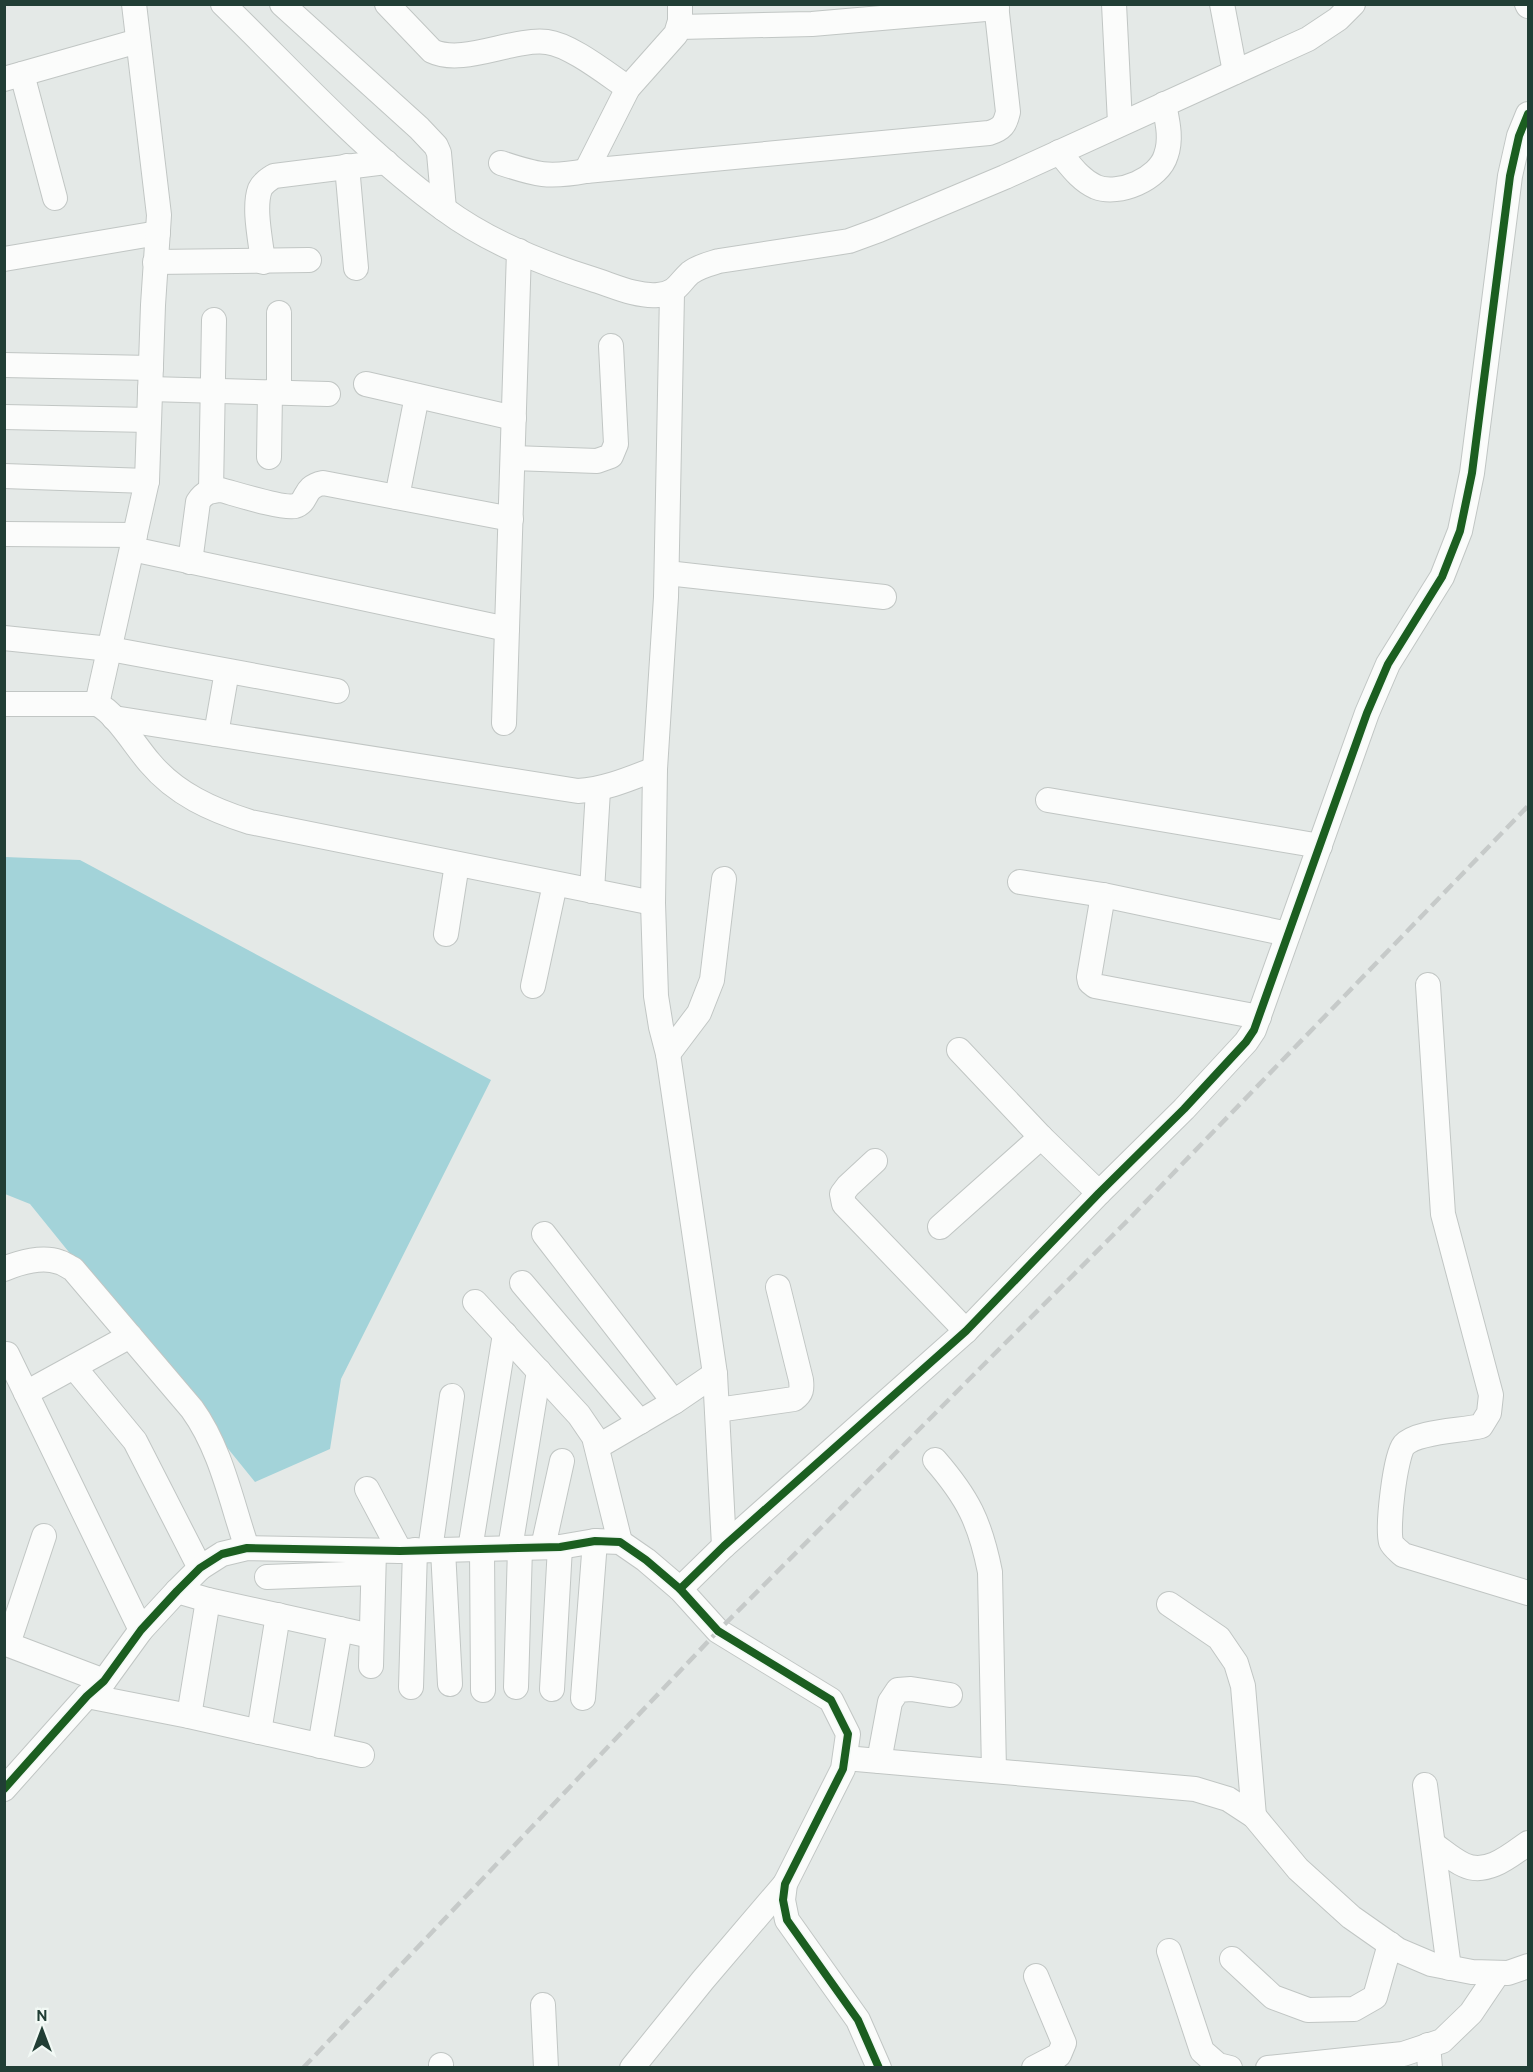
<svg xmlns="http://www.w3.org/2000/svg" width="1533" height="2072" viewBox="0 0 1533 2072" font-family="Cabin,sans-serif">
<style>
.water{fill:#a3d3d9}
.lines{fill:none;stroke-linecap:round;stroke-linejoin:round}
.minor-casing{stroke:#c1c6c4;stroke-width:26}
.minor{stroke:#fbfcfb;stroke-width:24}
.rail{stroke:#c6cac9;stroke-width:4.5;stroke-dasharray:12 6;stroke-linecap:butt}
.cycleway-casing{stroke:#f2f9f5;stroke-width:11}
.cycleway{stroke:#1b5e20;stroke-width:8}
</style>
<rect width="100%" height="100%" fill="#e4e9e7"/>
<path class="water" d="M 5,857 L 80,860 L 491,1080 L 341,1379 L 330,1449 L 255,1482 L 30,1204 L 5,1194 Z"/>
<g class="lines">
<defs>
<g id="minor">
<path d="M 223,4 C 293,72 365,152 444,209 C 487,241 541,263 592,279 C 612,285 636,297 658,295 C 677,293 678,284 690,273 C 699,266 709,264 719,261 L 849,241 L 879,230 L 1005,177 L 1308,39 L 1338,19 L 1353,4"/>
<path d="M 282,4 L 419,128 L 436,146 L 439,153 L 444,209"/>
<path d="M 387,4 L 432,51 C 463,66 512,38 547,42 C 571,45 607,74 628,88"/>
<path d="M 1114,4 L 1120,123"/>
<path d="M 1222,4 L 1235,72"/>
<path d="M 1527,4 L 1528,6"/>
<path d="M 679,27 L 812,24 L 997,8"/>
<path d="M 22,74 L 55,198"/>
<path d="M 4,79 L 138,41"/>
<path d="M 1059,152 C 1070,165 1080,180 1096,187 C 1119,196 1159,179 1166,155 C 1172,138 1167,120 1164,104"/>
<path d="M 501,163 C 537,175 548,178 586,171 L 989,133 C 1002,129 1005,125 1008,112 L 996,4"/>
<path d="M 347,166 L 356,268"/>
<path d="M 586,171 L 628,88 L 676,34 L 680,21 L 680,4"/>
<path d="M 4,259 L 158,233"/>
<path d="M 155,262 L 309,260"/>
<path d="M 263,262 C 261,242 253,208 260,189 C 263,183 268,180 274,176 L 386,162"/>
<path d="M 672,293 L 666,597 L 655,769 L 653,903 L 656,996 L 661,1027 L 668,1054 L 715,1374 L 724,1546"/>
<path d="M 4,365 L 151,368"/>
<path d="M 366,384 L 514,418"/>
<path d="M 150,389 L 328,394"/>
<path d="M 279,392 L 279,313"/>
<path d="M 4,417 L 149,420"/>
<path d="M 269,457 L 270,392"/>
<path d="M 513,458 L 597,461 L 611,456 L 616,444 L 611,346"/>
<path d="M 4,476 L 147,481"/>
<path d="M 211,491 L 214,320"/>
<path d="M 397,497 L 417,396"/>
<path d="M 4,534 L 135,535"/>
<path d="M 132,549 L 507,629"/>
<path d="M 190,562 L 198,502 C 204,492 210,491 221,490 C 236,494 283,509 295,506 C 309,502 302,487 323,483 L 511,519"/>
<path d="M 667,573 L 884,597"/>
<path d="M 4,638 L 110,649 L 337,691"/>
<path d="M 4,704 L 97,704 C 116,713 135,746 150,763 C 176,794 212,810 250,822 L 653,903"/>
<path d="M 97,704 L 147,481 L 153,305 L 159,215 L 134,4"/>
<path d="M 114,718 L 578,791 C 606,789 629,779 655,769"/>
<path d="M 504,723 L 519,251"/>
<path d="M 216,734 L 227,671"/>
<path d="M 1048,800 L 1320,846"/>
<path d="M 1020,882 L 1103,895 L 1288,934"/>
<path d="M 592,891 L 598,790"/>
<path d="M 1103,895 L 1089,977 L 1090,982 L 1095,986 L 1259,1017"/>
<path d="M 446,934 L 457,864"/>
<path d="M 1428,985 L 1443,1214 L 1491,1395 L 1489,1413 L 1481,1426 C 1461,1431 1417,1431 1404,1445 C 1395,1456 1387,1527 1391,1542 C 1393,1547 1399,1551 1403,1555 L 1528,1593"/>
<path d="M 533,986 L 555,884"/>
<path d="M 959,1050 L 1041,1137 L 1099,1193"/>
<path d="M 668,1054 L 699,1013 L 712,980 L 724,879"/>
<path d="M 875,1161 L 848,1186 L 842,1194 L 844,1204 L 966,1331"/>
<path d="M 940,1227 L 1041,1137"/>
<path d="M 544,1234 L 674,1402"/>
<path d="M 4,1269 C 20,1262 43,1256 59,1262 C 64,1263 68,1267 73,1269 L 192,1409 C 221,1449 231,1501 247,1548"/>
<path d="M 522,1283 L 640,1422"/>
<path d="M 475,1302 L 579,1415 L 594,1437 L 620,1542"/>
<path d="M 7,1354 L 141,1630"/>
<path d="M 74,1367 L 135,1441 L 200,1568"/>
<path d="M 26,1393 L 130,1336"/>
<path d="M 717,1410 L 794,1399 C 802,1393 802,1389 801,1380 L 778,1287"/>
<path d="M 597,1447 L 674,1402 L 715,1374"/>
<path d="M 935,1460 C 968,1498 980,1522 990,1572 L 994,1771"/>
<path d="M 367,1489 L 400,1551"/>
<path d="M 543,1547 L 562,1461"/>
<path d="M 510,1548 L 539,1371"/>
<path d="M 470,1549 L 505,1334"/>
<path d="M 482,1549 L 483,1690"/>
<path d="M 430,1550 L 452,1396"/>
<path d="M 443,1550 L 450,1684"/>
<path d="M 267,1577 L 373,1573"/>
<path d="M 680,1589 L 724,1546 L 966,1331 L 1099,1193 L 1184,1109 L 1246,1042 L 1254,1030 L 1367,713 L 1388,664 L 1442,577 L 1460,531 L 1472,473 L 1510,176 L 1519,136 L 1528,114"/>
<path d="M 177,1591 L 208,1600 L 371,1636"/>
<path d="M 1169,1604 L 1219,1638 L 1236,1663 L 1243,1686 L 1254,1816"/>
<path d="M 4,1643 L 104,1681"/>
<path d="M 8,1644 L 44,1536"/>
<path d="M 371,1666 L 374,1551"/>
<path d="M 411,1687 L 415,1550"/>
<path d="M 516,1687 L 520,1548"/>
<path d="M 552,1689 L 560,1547"/>
<path d="M 87,1696 L 189,1716 L 362,1755"/>
<path d="M 583,1698 L 595,1541"/>
<path d="M 189,1716 L 208,1600"/>
<path d="M 259,1732 L 278,1615"/>
<path d="M 320,1746 L 340,1629"/>
<path d="M 845,1758 L 1195,1789 L 1228,1799 L 1254,1816 L 1298,1869 L 1351,1917 L 1398,1950 L 1431,1964 L 1472,1972 L 1508,1973 L 1528,1966"/>
<path d="M 879,1761 L 890,1702 L 898,1690 L 911,1689 L 950,1695"/>
<path d="M 1425,1785 L 1449,1968"/>
<path d="M 4,1789 L 87,1696 L 104,1681 L 141,1630 L 177,1591 L 200,1568 L 222,1554 L 247,1548 L 400,1551 L 560,1547 L 595,1541 L 620,1542 L 646,1560 L 680,1589 L 718,1631 L 831,1700 L 848,1734 L 843,1769 L 785,1884 L 783,1900 L 787,1920 L 858,2020 L 879,2068"/>
<path d="M 1433,1844 C 1443,1851 1453,1860 1464,1865 C 1487,1876 1511,1855 1528,1843"/>
<path d="M 1169,1951 L 1202,2051 L 1218,2065 L 1230,2068"/>
<path d="M 1232,1959 L 1273,1997 L 1308,2010 L 1354,2009 L 1375,1997 L 1390,1944"/>
<path d="M 543,2005 L 546,2068"/>
<path d="M 1428,2045 L 1430,2068"/>
<path d="M 441,2065 L 441,2068"/>
<path d="M 632,2068 L 703,1980 L 785,1884"/>
<path d="M 1034,2068 L 1059,2055 L 1064,2043 L 1036,1976"/>
<path d="M 1268,2068 L 1403,2054 L 1442,2041 L 1471,2013 L 1498,1973"/>
</g>
</defs>
<use href="#minor" class="minor-casing"/>
<use href="#minor" class="minor"/>
<path class="rail" d="M 303,2068 L 718,1631 L 1131,1217 L 1528,806"/>
<defs>
<g id="cycleway">
<path d="M 680,1589 L 724,1546 L 966,1331 L 1099,1193 L 1184,1109 L 1246,1042 L 1254,1030 L 1367,713 L 1388,664 L 1442,577 L 1460,531 L 1472,473 L 1510,176 L 1519,136 L 1528,114"/>
<path d="M 4,1789 L 87,1696 L 104,1681 L 141,1630 L 177,1591 L 200,1568 L 222,1554 L 247,1548 L 400,1551 L 560,1547 L 595,1541 L 620,1542 L 646,1560 L 680,1589 L 718,1631 L 831,1700 L 848,1734 L 843,1769 L 785,1884 L 783,1900 L 787,1920 L 858,2020 L 879,2068"/>
</g>
</defs>
<use href="#cycleway" class="cycleway-casing"/>
<use href="#cycleway" class="cycleway"/>
</g>
<rect width="1533" height="2072" fill="none" stroke="#213e35" stroke-width="12"/>
<g transform="translate(42 2030)" stroke="#f2f9f5" stroke-width="4.5" paint-order="stroke">
<path d="M0-4.5L10 22L0 15L-10 22Z" fill="#213e35"/>
<text y="-9" font-size="16" font-weight="bold" text-anchor="middle" fill="#213e35">N</text>
</g>
</svg>
